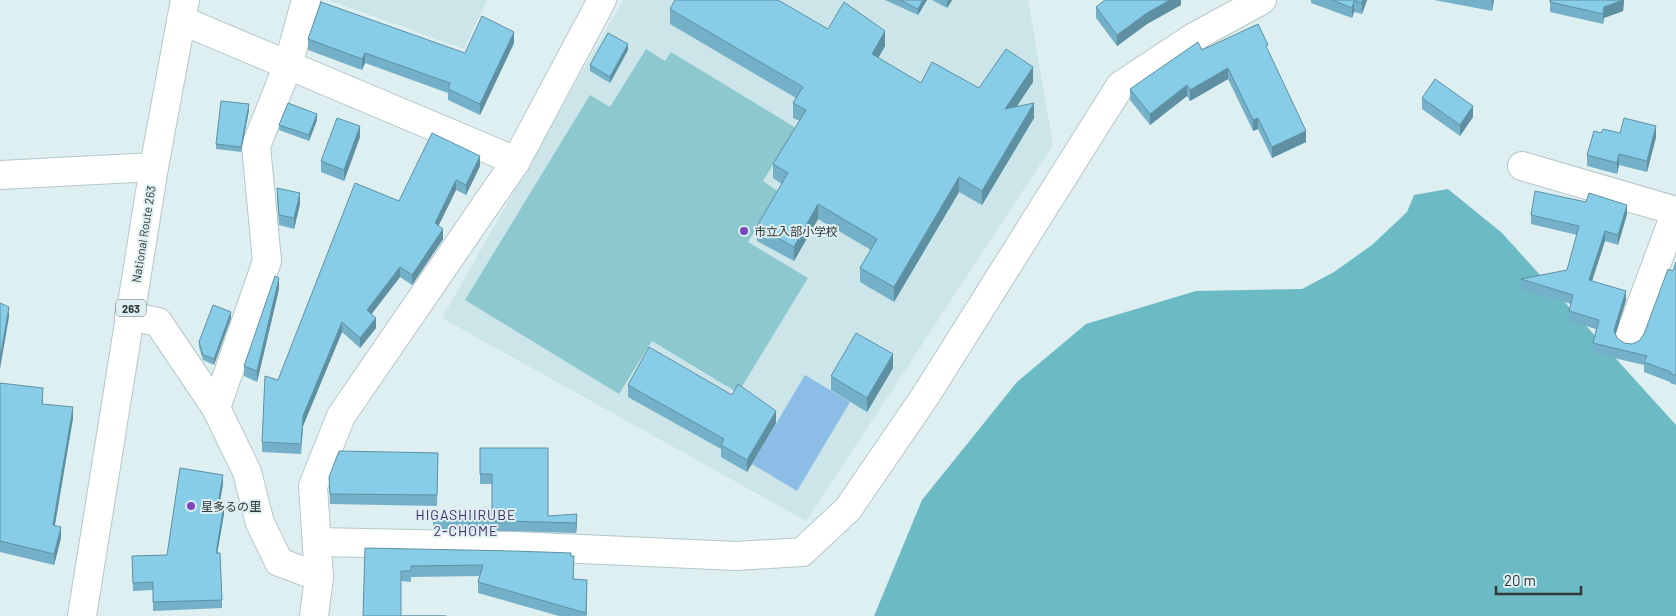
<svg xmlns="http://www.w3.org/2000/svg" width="1676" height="616" viewBox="0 0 1676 616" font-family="Barlow,'Noto Sans JP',sans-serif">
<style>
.built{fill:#cbe5e9}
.green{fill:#8ec8cf}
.forest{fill:#6bbac4}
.water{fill:#8bbde6}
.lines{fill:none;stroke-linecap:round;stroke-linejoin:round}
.minor-casing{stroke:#b6c7c9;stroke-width:30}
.trunk-casing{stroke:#b6c7c9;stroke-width:30}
.minor{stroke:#fff;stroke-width:28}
.trunk{stroke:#fff;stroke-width:28}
.wall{fill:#74b0c8}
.shaded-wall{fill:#5e90a2}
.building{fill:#87cde8;stroke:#5e90a2}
.poi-dot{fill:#7b45bc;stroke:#deeff1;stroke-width:2}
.labels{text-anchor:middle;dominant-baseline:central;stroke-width:4;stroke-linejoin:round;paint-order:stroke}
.shield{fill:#deeff1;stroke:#656f70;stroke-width:1}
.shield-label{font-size:11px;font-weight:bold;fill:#313838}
.poi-label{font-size:12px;fill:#313838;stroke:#deeff1;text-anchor:start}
.street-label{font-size:12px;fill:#313838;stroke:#deeff1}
.neighbourhood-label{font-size:14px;letter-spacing:1px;fill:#432a64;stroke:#deeff1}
</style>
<rect width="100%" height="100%" fill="#deeff1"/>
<g class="built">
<path d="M 328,0 L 487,0 L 464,49 Z"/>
<path d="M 623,0 L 1028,0 L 1053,145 L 806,521 L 442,318 Z"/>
</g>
<path class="green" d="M 646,49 L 665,61 L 671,52 L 796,128 L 763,181 L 779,192 L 748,242 L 808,278 L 738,393 L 652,341 L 619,394 L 465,300 L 590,95 L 610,107 Z"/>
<path class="forest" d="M 1448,189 L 1502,233 L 1676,425 L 1676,616 L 874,616 L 922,500 L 1017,382 L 1086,324 L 1196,291 L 1302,289 L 1334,272 L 1372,245 L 1407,212 L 1414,195 Z"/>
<path class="water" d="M 805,375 L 850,402 L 797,491 L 752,464 Z"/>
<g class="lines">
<defs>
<g id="minor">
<path d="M 181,20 L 516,161"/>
<path d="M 1522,166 L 1676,211"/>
<path d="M 0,175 L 154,167"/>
<path d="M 129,316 L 158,322 L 216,408 L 247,472 L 260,523 L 279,562 L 319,577"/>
<path d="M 1629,338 L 1676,211"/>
<path d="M 216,408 L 267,261 L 256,146 L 288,65 L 306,0"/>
<path d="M 317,542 L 515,546 L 736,556 L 802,552 L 848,509 L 926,395 L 1120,86 L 1194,37 L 1262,0"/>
<path d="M 314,616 L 319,577 L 313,486 L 341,416 L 516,161 L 602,0"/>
</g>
<path id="trunk" d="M 82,616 L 154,167 L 185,0"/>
</defs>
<use href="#minor" class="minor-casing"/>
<use href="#trunk" class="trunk-casing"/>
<use href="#minor" class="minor"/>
<use href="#trunk" class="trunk"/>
</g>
<g class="wall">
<path d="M 885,0 L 927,0 L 918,15 Z"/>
<path d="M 932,0 L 952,0 L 947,8 Z"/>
<path d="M 1181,0 L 1181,5 L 1147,24 L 1117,46 L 1096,18 L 1096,7 Z"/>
<path d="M 1311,0 L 1367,0 L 1362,14 L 1354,12 L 1352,18 L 1311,3 Z"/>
<path d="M 1434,0 L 1494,0 L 1492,11 Z"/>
<path d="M 1550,0 L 1624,0 L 1623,11 L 1604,18 L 1603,24 L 1550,12 Z"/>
<path d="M 670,9 L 828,29 L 885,46 L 878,58 L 921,83 L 979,88 L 1033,82 L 1016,107 L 1034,118 L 982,205 L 959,192 L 894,302 L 860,282 L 860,268 L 871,250 L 818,219 L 794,261 L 757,241 L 757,226 L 782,184 L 773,178 L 773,164 L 800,121 L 793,118 L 793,103 L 796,98 L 670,24 Z"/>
<path d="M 308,39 L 465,53 L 514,43 L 480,115 L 448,100 L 448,93 L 365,63 L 362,70 L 308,50 Z"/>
<path d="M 628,50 L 610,83 L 590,71 L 590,65 Z"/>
<path d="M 1202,50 L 1268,51 L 1306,142 L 1272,158 L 1258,129 L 1253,131 L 1228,79 L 1190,101 L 1187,96 L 1150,125 L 1130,100 L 1130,89 Z"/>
<path d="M 1422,98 L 1473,117 L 1460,136 L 1422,109 Z"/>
<path d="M 249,110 L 241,152 L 216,149 L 216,144 Z"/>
<path d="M 317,120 L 309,141 L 279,130 L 279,125 Z"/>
<path d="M 1601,133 L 1620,133 L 1656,137 L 1647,172 L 1619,165 L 1617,174 L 1587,166 L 1587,155 Z"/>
<path d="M 360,137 L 344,181 L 321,172 L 321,161 Z"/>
<path d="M 480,166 L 466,195 L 456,190 L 438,226 L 443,239 L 412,285 L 400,277 L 371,314 L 376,328 L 360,348 L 342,332 L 303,426 L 301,454 L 262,452 L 262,442 L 278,380 L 399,201 Z"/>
<path d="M 277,188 L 300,204 L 294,229 L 279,225 L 277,198 Z"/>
<path d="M 1586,202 L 1627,214 L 1618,245 L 1605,241 L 1592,281 L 1626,300 L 1615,335 L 1617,338 L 1624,343 L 1632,344 L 1639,341 L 1644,334 L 1673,271 L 1676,262 L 1676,385 L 1670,383 L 1670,382 L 1644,372 L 1644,365 L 1593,353 L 1593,343 L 1596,329 L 1569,321 L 1569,311 L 1571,304 L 1521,289 L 1521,279 L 1567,270 L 1577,235 L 1531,224 L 1531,215 Z"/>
<path d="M 279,289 L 257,382 L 244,376 L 244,366 Z"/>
<path d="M 231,318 L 214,365 L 203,360 L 199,347 L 199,342 Z"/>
<path d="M 893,368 L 867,412 L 831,390 L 831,376 Z"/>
<path d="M 0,383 L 43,399 L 43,404 L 73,418 L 55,525 L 61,538 L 54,565 L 0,552 Z"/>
<path d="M 628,385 L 776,423 L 747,472 L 721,457 L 721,449 L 628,397 Z"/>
<path d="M 480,448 L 548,516 L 577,523 L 576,533 L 433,529 L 433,519 L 492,515 L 492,484 L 480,484 Z"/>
<path d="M 438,453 L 437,506 L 330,504 L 329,477 Z"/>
<path d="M 223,484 L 219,505 L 224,514 L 217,553 L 222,600 L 222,608 L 153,611 L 153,590 L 133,591 L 132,556 L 167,555 Z"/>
<path d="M 365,548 L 571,556 L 574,579 L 587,580 L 587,616 L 559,616 L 478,593 L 478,582 L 480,576 L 411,577 L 411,582 L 401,581 L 363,616 Z"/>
</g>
<g class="shaded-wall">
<path d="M 923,0 L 927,0 L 918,15 L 918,9 Z"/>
<path d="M 948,0 L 952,0 L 947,8 L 947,2 Z"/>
<path d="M 1170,0 L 1181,0 L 1181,5 L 1147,24 L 1117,46 L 1117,35 L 1147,13 Z"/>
<path d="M 1363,0 L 1367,0 L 1362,14 L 1362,3 Z"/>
<path d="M 1492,0 L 1494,0 L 1492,11 Z"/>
<path d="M 1623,0 L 1624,0 L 1623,11 L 1604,18 L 1603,24 L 1603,14 L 1604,7 Z"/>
<path d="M 1354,1 L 1354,12 L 1352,18 L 1352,8 Z"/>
<path d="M 885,31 L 885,46 L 872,69 L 872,54 Z"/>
<path d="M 514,32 L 514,43 L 480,115 L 480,104 Z"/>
<path d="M 628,44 L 628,50 L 610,83 L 610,77 Z"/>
<path d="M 365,53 L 365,63 L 362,70 L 362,59 Z"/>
<path d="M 1033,67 L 1033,82 L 1005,124 L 1005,109 Z"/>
<path d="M 1228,68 L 1228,79 L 1190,101 L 1190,90 Z"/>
<path d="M 1187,85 L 1187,96 L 1150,125 L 1150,114 Z"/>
<path d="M 1034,103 L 1034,118 L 982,205 L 982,191 Z"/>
<path d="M 249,104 L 249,110 L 241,152 L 241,147 Z"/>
<path d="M 1473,106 L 1473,117 L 1460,136 L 1460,125 Z"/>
<path d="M 317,114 L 317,120 L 309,141 L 309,135 Z"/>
<path d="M 1258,118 L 1258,129 L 1253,131 L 1253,120 Z"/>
<path d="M 360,126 L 360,137 L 344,181 L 344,170 Z"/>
<path d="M 1656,126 L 1656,137 L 1647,172 L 1647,161 Z"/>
<path d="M 1306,131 L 1306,142 L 1272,158 L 1272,147 Z"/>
<path d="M 1619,154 L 1619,165 L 1617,174 L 1617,163 Z"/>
<path d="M 480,156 L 480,166 L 466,195 L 466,185 Z"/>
<path d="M 959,177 L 959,192 L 894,302 L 894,287 Z"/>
<path d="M 456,180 L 456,190 L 435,233 L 435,223 Z"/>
<path d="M 300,193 L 300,204 L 294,229 L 294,218 Z"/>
<path d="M 818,204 L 818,219 L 794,261 L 794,247 Z"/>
<path d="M 1627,205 L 1627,214 L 1618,245 L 1618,235 Z"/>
<path d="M 443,229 L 443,239 L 412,285 L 412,275 Z"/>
<path d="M 1605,231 L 1605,241 L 1589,290 L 1589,280 Z"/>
<path d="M 400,267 L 400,277 L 367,320 L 367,310 Z"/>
<path d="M 279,278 L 279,289 L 257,382 L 257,371 Z"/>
<path d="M 1626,291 L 1626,300 L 1614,340 L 1614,330 Z"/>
<path d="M 9,307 L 9,317 L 0,369 L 0,358 Z"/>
<path d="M 231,312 L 231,318 L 214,365 L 214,359 Z"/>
<path d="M 376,318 L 376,328 L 360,348 L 360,338 Z"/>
<path d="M 342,322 L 342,332 L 303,426 L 301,454 L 303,416 Z"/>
<path d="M 893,354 L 893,368 L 867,412 L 867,398 Z"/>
<path d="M 73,407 L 73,418 L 53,536 L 53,525 Z"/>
<path d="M 776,411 L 776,423 L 747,472 L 747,460 Z"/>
<path d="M 223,475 L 223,484 L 218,513 L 218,504 Z"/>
<path d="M 224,505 L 224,514 L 216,561 L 216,553 Z"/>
<path d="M 577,514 L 577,523 L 576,533 L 576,523 Z"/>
<path d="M 61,527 L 61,538 L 54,565 L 54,554 Z"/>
</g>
<g class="building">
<path d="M 675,0 L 778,0 L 828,29 L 844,2 L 885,31 L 872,54 L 921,83 L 932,62 L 979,88 L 1006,49 L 1033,67 L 1005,109 L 1034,103 L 982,191 L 959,177 L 894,287 L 860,268 L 877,239 L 818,204 L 794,247 L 757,226 L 788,173 L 773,164 L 806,110 L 793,103 L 803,87 L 670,9 Z"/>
<path d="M 900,0 L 923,0 L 918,9 Z"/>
<path d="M 1105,0 L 1170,0 L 1147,13 L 1117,35 L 1096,7 Z"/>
<path d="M 1332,0 L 1363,0 L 1362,3 L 1354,1 L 1352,8 Z"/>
<path d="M 1550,0 L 1623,0 L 1604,7 L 1603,14 L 1550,2 Z"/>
<path d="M 321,2 L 465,53 L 482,16 L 514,32 L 480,104 L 448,89 L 450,83 L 365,53 L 362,59 L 308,39 Z"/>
<path d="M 1258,24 L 1268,45 L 1266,46 L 1306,131 L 1272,147 L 1258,118 L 1253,120 L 1228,68 L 1190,90 L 1187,85 L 1150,114 L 1130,89 L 1198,42 L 1202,50 Z"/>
<path d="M 608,33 L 628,44 L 610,77 L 590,65 Z"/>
<path d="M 1435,79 L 1473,106 L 1460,125 L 1422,98 Z"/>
<path d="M 221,101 L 249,104 L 241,147 L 216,144 Z"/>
<path d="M 288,103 L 317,114 L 309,135 L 279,125 Z"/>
<path d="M 337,118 L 360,126 L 344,170 L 321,161 Z"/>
<path d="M 1624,118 L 1656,126 L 1647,161 L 1619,154 L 1617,163 L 1587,155 L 1594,131 L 1601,133 L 1603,129 L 1620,133 Z"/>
<path d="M 432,133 L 480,156 L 466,185 L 456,180 L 435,223 L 443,229 L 412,275 L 400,267 L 367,310 L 376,318 L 360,338 L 342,322 L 303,416 L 301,444 L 262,442 L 265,376 L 278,380 L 355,183 L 399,201 Z"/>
<path d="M 277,188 L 300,193 L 294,218 L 279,215 Z"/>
<path d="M 1535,191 L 1586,202 L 1589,193 L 1627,205 L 1618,235 L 1605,231 L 1589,280 L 1626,291 L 1614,330 L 1617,338 L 1624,343 L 1632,344 L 1639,341 L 1644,334 L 1668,269 L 1673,271 L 1676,262 L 1676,375 L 1670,374 L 1671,372 L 1644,362 L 1647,356 L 1593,343 L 1599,320 L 1569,311 L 1573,295 L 1521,279 L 1567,270 L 1579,226 L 1531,215 Z"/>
<path d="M 275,276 L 279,278 L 257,371 L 244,366 Z"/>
<path d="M 0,303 L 9,307 L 0,358 Z"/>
<path d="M 213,305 L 231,312 L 214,359 L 203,355 L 199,342 Z"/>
<path d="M 856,333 L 893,354 L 867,398 L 831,376 Z"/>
<path d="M 649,347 L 732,395 L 738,384 L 776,411 L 747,460 L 721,445 L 724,439 L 628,385 Z"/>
<path d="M 0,383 L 43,388 L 42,404 L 73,407 L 53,525 L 61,527 L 54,554 L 0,541 Z"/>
<path d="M 480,448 L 548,448 L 548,516 L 577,514 L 576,523 L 433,519 L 492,515 L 492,474 L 480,474 Z"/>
<path d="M 339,451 L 438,453 L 437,495 L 330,494 L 329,477 Z"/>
<path d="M 180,468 L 223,475 L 218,504 L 224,505 L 216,553 L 220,553 L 222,600 L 153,602 L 153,582 L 133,583 L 132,556 L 167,555 Z"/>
<path d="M 365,548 L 514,551 L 571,553 L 571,556 L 574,556 L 573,579 L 587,580 L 586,613 L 478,582 L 483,565 L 411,566 L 411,571 L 401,571 L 401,616 L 446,616 L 363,616 Z"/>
</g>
<g class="poi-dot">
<circle cx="744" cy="231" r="5"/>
<circle cx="191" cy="506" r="5"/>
</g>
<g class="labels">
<rect class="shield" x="116" y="299.5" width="30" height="17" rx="4"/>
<g class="shield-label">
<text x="131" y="308">263</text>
</g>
<g class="poi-label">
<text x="754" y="231">市立入部小学校</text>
<text x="201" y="506">星多るの里</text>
</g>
<g class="street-label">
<text transform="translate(143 234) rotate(-81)">National Route 263</text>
</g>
<g class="neighbourhood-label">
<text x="466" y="514">HIGASHIIRUBE<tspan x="466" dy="16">2-CHOME</tspan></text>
</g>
</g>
<path d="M1496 586v8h85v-8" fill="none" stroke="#313838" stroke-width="2.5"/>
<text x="1504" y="586" font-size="15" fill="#313838" stroke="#deeff1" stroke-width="4" paint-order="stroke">20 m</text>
</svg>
